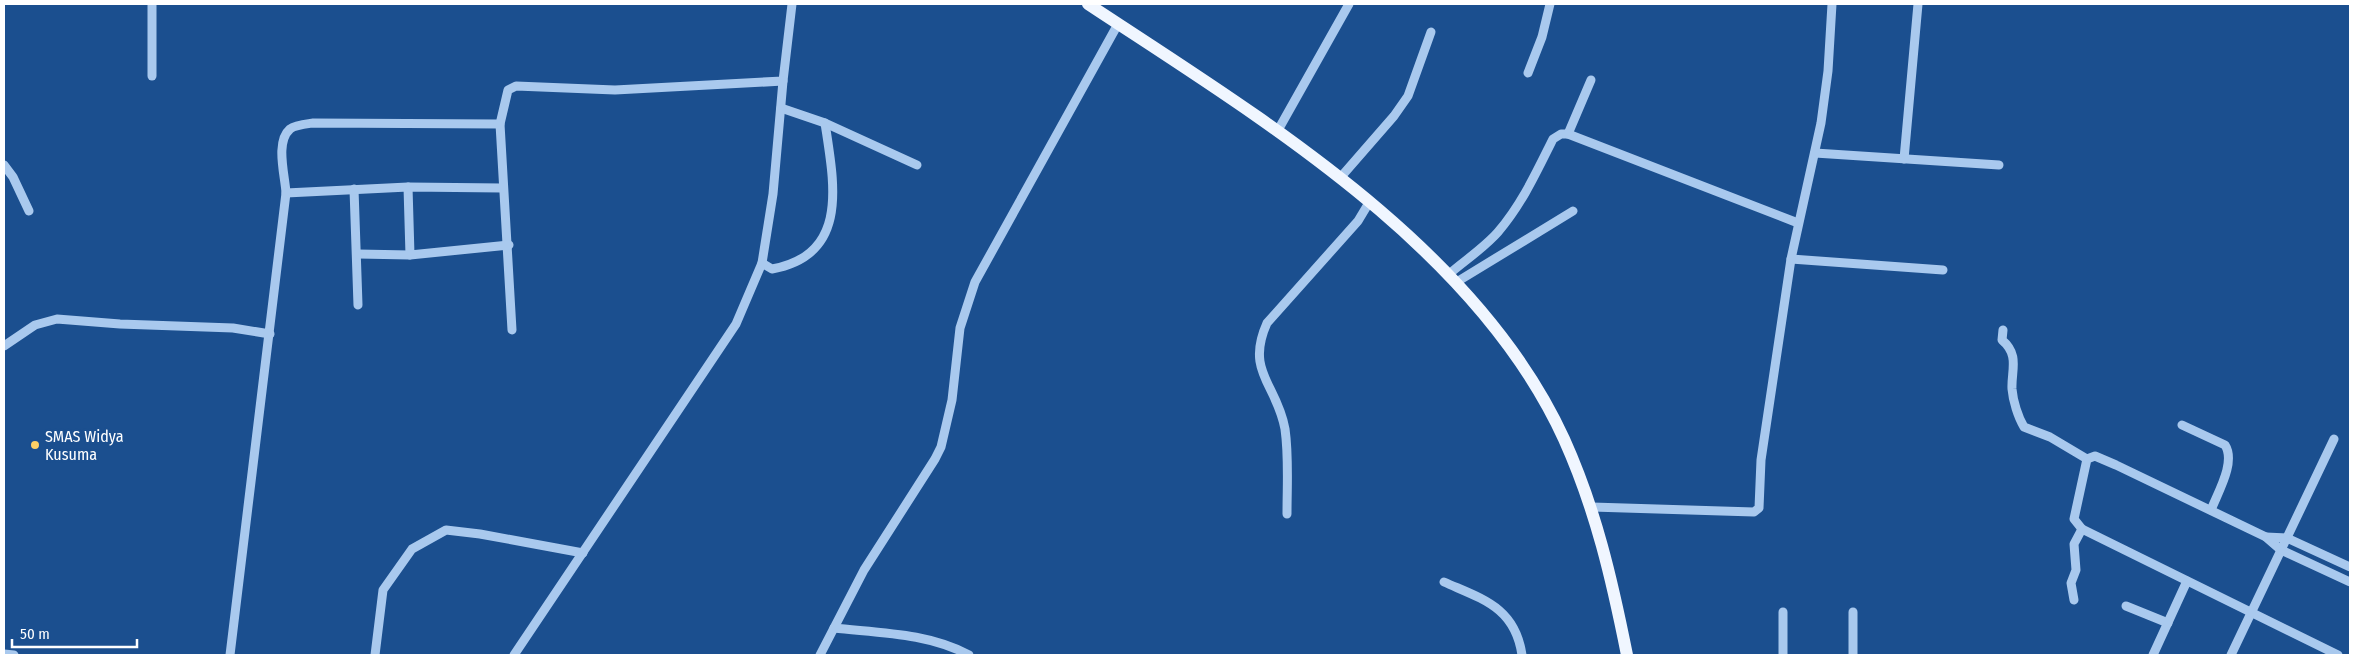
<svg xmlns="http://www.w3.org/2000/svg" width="2354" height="659" viewBox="0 0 2354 659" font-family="'Fira Sans Condensed',sans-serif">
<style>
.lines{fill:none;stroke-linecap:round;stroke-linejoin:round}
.minor{stroke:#a9c9ee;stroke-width:9}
.major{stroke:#f0f6ff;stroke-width:12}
.poi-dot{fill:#ffd166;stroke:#1b4f8f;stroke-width:2}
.labels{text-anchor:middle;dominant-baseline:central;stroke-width:4.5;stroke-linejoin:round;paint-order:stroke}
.poi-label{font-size:16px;fill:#fff;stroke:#1b4f8f;text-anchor:start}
</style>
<rect width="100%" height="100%" fill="#1b4f8f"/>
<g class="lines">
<g class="minor">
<path d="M 152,4 L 152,76"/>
<path d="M 1528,73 L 1542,37 L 1550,4"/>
<path d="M 781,108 L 825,123 L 917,165"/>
<path d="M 500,124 L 512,330"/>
<path d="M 1277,132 L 1349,4"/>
<path d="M 1568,134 L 1591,80"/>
<path d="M 1815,153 L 1999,165"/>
<path d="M 1904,159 L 1918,4"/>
<path d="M 4,165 L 13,177 L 29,211"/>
<path d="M 1340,178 L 1394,116 L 1408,96 L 1431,32"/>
<path d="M 408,187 L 410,255"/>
<path d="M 354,189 L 358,305"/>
<path d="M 286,193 L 408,187 L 502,188"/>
<path d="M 358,254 L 410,255 L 509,245"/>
<path d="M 1791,259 L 1943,270"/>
<path d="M 762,263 L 772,269 C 850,255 834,183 825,123"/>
<path d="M 1448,275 C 1464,261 1484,248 1498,232 C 1522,204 1537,171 1553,139 L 1561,134 L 1568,134 L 1798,223"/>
<path d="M 1455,283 L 1573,211"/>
<path d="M 2003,330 L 2002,340 C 2020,355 2011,371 2012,389 C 2013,401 2018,417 2024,427 L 2050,437 L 2087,459"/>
<path d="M 4,346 L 35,325 L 57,319 L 120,324 L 233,328 L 270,334"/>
<path d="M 2182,425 L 2225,445 C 2236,462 2218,492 2211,510"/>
<path d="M 1592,507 L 1754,512 L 1759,508 L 1761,460 L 1791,259 L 1821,123 L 1828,71 L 1832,4"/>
<path d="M 1287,514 C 1287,486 1289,457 1285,429 C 1277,384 1245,372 1267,323 L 1358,221 L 1370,201"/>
<path d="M 2266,537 L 2287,538 L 2350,567"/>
<path d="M 1444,582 C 1482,599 1515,607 1522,655"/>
<path d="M 2074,600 L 2071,583 L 2076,570 L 2074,544 L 2082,529"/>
<path d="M 2126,606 L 2168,623"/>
<path d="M 1783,612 L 1783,655"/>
<path d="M 1853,612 L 1853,655"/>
<path d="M 834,628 C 880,633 928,633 969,655"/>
<path d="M 4,654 L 14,655"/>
<path d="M 230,655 L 286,193 C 285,175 275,142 290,129 C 295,125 306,124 313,123 L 500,124 L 508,90 L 516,86 L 615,90 L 783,81 L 792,4"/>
<path d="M 375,655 L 383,590 L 412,549 L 446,530 L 480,534 L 583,553"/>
<path d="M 514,655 L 736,324 L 762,263 L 773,194 L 783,81"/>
<path d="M 820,655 L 864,570 L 935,459 L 941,447 L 952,400 L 960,328 L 975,282 L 1118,24"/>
<path d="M 2153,655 L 2187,581"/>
<path d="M 2231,655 L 2334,439"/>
<path d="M 2338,655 L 2082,529 L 2074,519 L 2087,459 L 2095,456 L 2116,465 L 2266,537 L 2281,550 L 2350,582"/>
</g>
<path class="major" d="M 1088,4 C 1259,117 1476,246 1564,439 C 1596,510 1612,580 1627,655"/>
</g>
<circle class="poi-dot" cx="35" cy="445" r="5"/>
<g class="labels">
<g class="poi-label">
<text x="45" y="436">SMAS Widya<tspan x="45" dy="18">Kusuma</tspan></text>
</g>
</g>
<rect width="2354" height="659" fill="none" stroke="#ffffff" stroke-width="10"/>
<path d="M12 639v8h125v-8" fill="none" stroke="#ffffff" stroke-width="2.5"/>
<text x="20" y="639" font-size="15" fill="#ffffff" stroke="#1b4f8f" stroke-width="4" paint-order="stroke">50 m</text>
</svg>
